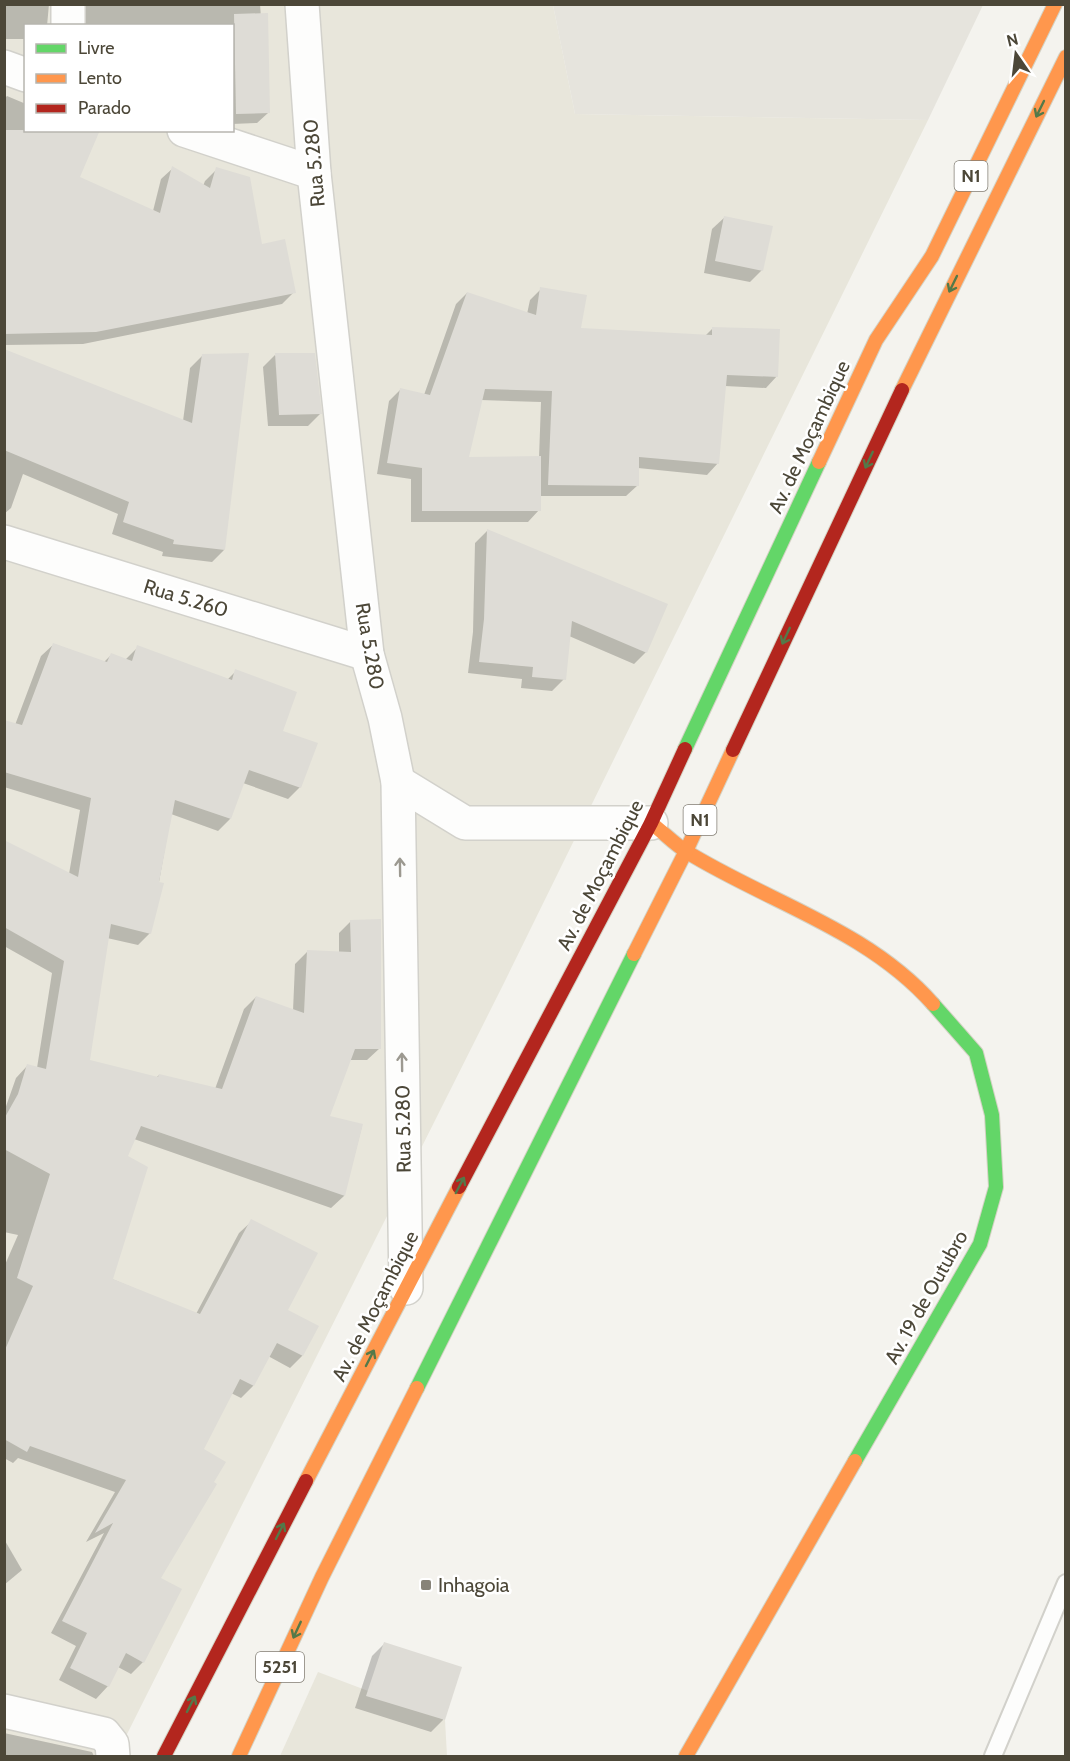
<svg xmlns="http://www.w3.org/2000/svg" width="1070" height="1761" viewBox="0 0 1070 1761" font-family="Cabin,sans-serif">
<style>
.residential{fill:#e8e6db;fill-rule:evenodd}
.industrial{fill:#e6e4dd}
.shadow{fill:#0003;fill-rule:evenodd}
.building{fill:#dedcd6}
.lines{fill:none;stroke-linecap:round;stroke-linejoin:round}
.lane-casing{stroke:#d2d1cb;stroke-width:20}
.street-casing{stroke:#d2d1cb;stroke-width:36}
.fast-casing{stroke:#d4d2c4;stroke-width:16}
.slow-casing{stroke:#d4d2c4;stroke-width:16}
.jam-casing{stroke:#d4d2c4;stroke-width:16}
.lane{stroke:#fdfdfc;stroke-width:16}
.street{stroke:#fdfdfc;stroke-width:33}
.fast{stroke:#63d668;stroke-width:14}
.slow{stroke:#ff974d;stroke-width:14}
.jam{stroke:#b3261e;stroke-width:14}
.oneway{stroke:#547949}
.oneway2{stroke:#9c9990}
.poi-dot{fill:#878378;stroke:#fff;stroke-width:2}
.labels{text-anchor:middle;dominant-baseline:central;stroke-width:5;stroke-linejoin:round;paint-order:stroke}
.shield{fill:#fff;stroke:#827e74;stroke-width:1.5}
.shield-label{font-size:18px;font-weight:bold;fill:#4c4738}
.street-label{font-size:20px;fill:#4c4738;stroke:#fff}
.poi-label{font-size:20px;fill:#4c4738;stroke:#fff;text-anchor:start}
</style>
<rect width="100%" height="100%" fill="#f4f3ee"/>
<g class="residential">
<path d="M 5,5 L 553,5 L 575,114 L 928,120 L 504,983 L 116,1756 L 5,1756 ZM 26,26 L 232,26 L 232,130 L 26,130 Z"/>
<path d="M 318,1672 L 445,1720 L 447,1756 L 280,1756 Z"/>
</g>
<path class="industrial" d="M 553,5 L 553,4 L 983,5 L 928,120 L 575,114 Z"/>
<g class="shadow">
<path d="M 4,4 L 49,4 L 47,26 L 26,26 L 26,39 L 4,39 Z"/>
<path d="M 73,4 L 260,4 L 268,113 L 257,123 L 232,124 L 232,26 L 77,26 Z"/>
<path d="M 7,96 L 26,104 L 26,130 L 78,178 L 153,211 L 161,179 L 173,168 L 203,186 L 205,181 L 217,169 L 260,246 L 294,292 L 282,304 L 83,344 L 4,345 L 4,99 Z"/>
<path d="M 725,217 L 762,270 L 750,282 L 704,273 L 712,229 Z"/>
<path d="M 541,289 L 579,330 L 705,336 L 713,328 L 777,376 L 766,388 L 725,386 L 718,463 L 707,475 L 638,468 L 638,485 L 626,496 L 539,496 L 539,510 L 528,522 L 411,522 L 411,479 L 377,474 L 389,401 L 400,390 L 424,395 L 456,304 L 467,293 L 527,314 L 530,300 ZM 481,400 L 541,402 L 539,458 L 467,458 Z"/>
<path d="M 4,351 L 183,421 L 190,368 L 203,355 L 224,550 L 212,562 L 162,556 L 163,552 L 112,534 L 118,514 L 23,474 L 11,508 L 4,514 Z"/>
<path d="M 275,355 L 320,414 L 308,426 L 268,426 L 263,367 Z"/>
<path d="M 487,531 L 646,652 L 634,664 L 569,636 L 564,679 L 552,691 L 521,688 L 522,679 L 468,673 L 473,632 L 475,543 Z"/>
<path d="M 54,644 L 104,662 L 111,655 L 125,660 L 138,647 L 227,680 L 236,671 L 281,731 L 300,787 L 288,799 L 243,783 L 230,819 L 218,831 L 171,814 L 150,933 L 138,945 L 107,938 L 88,1061 L 156,1078 L 159,1075 L 215,1089 L 244,1009 L 256,997 L 293,1011 L 295,964 L 307,952 L 339,953 L 339,933 L 351,921 L 380,1048 L 367,1060 L 349,1060 L 328,1117 L 362,1126 L 344,1196 L 331,1208 L 134,1139 L 126,1157 L 112,1279 L 196,1314 L 239,1233 L 252,1221 L 286,1311 L 317,1327 L 302,1356 L 290,1368 L 268,1356 L 253,1386 L 241,1398 L 231,1393 L 202,1450 L 158,1578 L 143,1662 L 131,1674 L 118,1667 L 108,1686 L 96,1699 L 59,1680 L 76,1646 L 51,1633 L 104,1533 L 86,1542 L 115,1492 L 18,1458 L 13,1463 L 4,1458 L 4,1267 L 18,1235 L 4,1232 L 4,1112 L 16,1078 L 28,1065 L 37,1068 L 52,973 L 4,946 L 4,841 L 69,874 L 80,810 L 4,787 L 4,722 L 15,725 L 41,656 Z"/>
<path d="M 4,1539 L 22,1570 L 4,1585 Z"/>
<path d="M 384,1644 L 460,1668 L 443,1720 L 431,1732 L 355,1708 L 372,1656 Z"/>
<path d="M 4,1733 L 92,1752 L 94,1756 L 4,1756 Z"/>
</g>
<g class="building">
<path d="M 268,13 L 270,113 L 236,114 L 234,14 Z"/>
<path d="M 4,130 L 100,130 L 80,177 L 160,213 L 172,166 L 210,188 L 216,167 L 250,177 L 262,244 L 285,239 L 296,293 L 96,332 L 4,334 Z"/>
<path d="M 724,216 L 773,226 L 763,271 L 715,261 Z"/>
<path d="M 540,287 L 587,295 L 581,328 L 712,335 L 712,327 L 780,329 L 778,377 L 727,375 L 719,464 L 639,457 L 639,486 L 548,485 L 552,391 L 485,389 L 469,457 L 541,456 L 541,511 L 422,511 L 422,468 L 387,463 L 400,388 L 430,395 L 467,292 L 536,315 Z"/>
<path d="M 4,349 L 192,423 L 202,354 L 249,353 L 225,550 L 173,544 L 174,540 L 123,522 L 129,502 L 4,450 Z"/>
<path d="M 275,353 L 315,353 L 322,414 L 279,415 Z"/>
<path d="M 487,529 L 668,604 L 647,653 L 572,621 L 566,680 L 532,677 L 533,667 L 479,662 L 484,619 Z"/>
<path d="M 53,643 L 107,662 L 111,653 L 132,661 L 137,645 L 232,680 L 235,669 L 297,692 L 283,731 L 318,743 L 301,788 L 249,770 L 231,819 L 175,800 L 159,882 L 164,883 L 151,934 L 111,924 L 90,1060 L 158,1077 L 159,1074 L 222,1089 L 256,996 L 304,1013 L 307,950 L 351,952 L 350,920 L 381,919 L 381,1049 L 355,1049 L 330,1116 L 363,1124 L 345,1196 L 141,1126 L 128,1156 L 148,1167 L 113,1279 L 200,1314 L 251,1219 L 318,1253 L 288,1310 L 319,1326 L 303,1356 L 277,1343 L 254,1386 L 240,1379 L 204,1449 L 226,1462 L 214,1482 L 217,1484 L 161,1578 L 182,1589 L 144,1663 L 126,1653 L 109,1687 L 70,1668 L 87,1633 L 62,1621 L 113,1523 L 95,1533 L 126,1480 L 30,1446 L 27,1452 L 4,1439 L 4,1352 L 33,1286 L 17,1278 L 50,1174 L 4,1149 L 4,1119 L 18,1094 L 27,1064 L 46,1069 L 64,961 L 4,927 L 4,840 L 78,877 L 91,798 L 4,772 L 4,720 L 22,725 Z"/>
<path d="M 384,1642 L 462,1667 L 445,1720 L 366,1696 Z"/>
</g>
<g class="lines">
<defs>
<path id="lane" d="M 993,1756 L 1066,1583"/>
<g id="street">
<path d="M 68,4 L 68,26"/>
<path d="M 302,4 L 314,173 L 367,654 L 385,718 L 398,782 L 406,1288"/>
<path d="M 4,67 L 26,75"/>
<path d="M 184,130 L 314,173"/>
<path d="M 4,542 L 367,654"/>
<path d="M 398,782 L 465,823 L 651,823"/>
<path d="M 4,1711 L 104,1734 L 112,1744 L 113,1756"/>
</g>
<g id="fast">
<path d="M 685,749 L 819,462"/>
<path d="M 417,1388 L 634,954"/>
<path d="M 855,1461 L 980,1244 L 996,1187 L 992,1115 L 976,1053 L 933,1004"/>
</g>
<g id="slow">
<path d="M 902,390 L 1066,57"/>
<path d="M 819,462 L 876,340 L 932,256 L 1055,4"/>
<path d="M 651,823 C 663,832 674,844 687,852 C 768,902 868,930 933,1004"/>
<path d="M 634,954 L 686,851 L 733,750"/>
<path d="M 306,1481 L 459,1187"/>
<path d="M 239,1756 L 322,1577 L 417,1388"/>
<path d="M 686,1756 L 855,1461"/>
</g>
<g id="jam">
<path d="M 733,750 L 902,390"/>
<path d="M 459,1187 L 651,823 L 685,749"/>
<path d="M 164,1756 L 306,1481"/>
</g>
</defs>
<use href="#lane" class="lane-casing"/>
<use href="#street" class="street-casing"/>
<use href="#fast" class="fast-casing"/>
<use href="#slow" class="slow-casing"/>
<use href="#jam" class="jam-casing"/>
<use href="#lane" class="lane"/>
<use href="#street" class="street"/>
<use href="#fast" class="fast"/>
<use href="#slow" class="slow"/>
<use href="#jam" class="jam"/>
</g>
<defs><path id="oneway-shaft" d="M-6 0H5M1.5-3L5.5 0L1.5 3" fill="none" stroke-width="1.6" stroke-linecap="round" stroke-linejoin="round" transform="scale(1.5)"/></defs>
<g class="oneway">
<use href="#oneway-shaft" transform="translate(1040 109) rotate(116)"/>
<use href="#oneway-shaft" transform="translate(953 284) rotate(116)"/>
<use href="#oneway-shaft" transform="translate(869 460) rotate(115)"/>
<use href="#oneway-shaft" transform="translate(786 636) rotate(115)"/>
<use href="#oneway-shaft" transform="translate(460 1185) rotate(-62)"/>
<use href="#oneway-shaft" transform="translate(370 1358) rotate(-63)"/>
<use href="#oneway-shaft" transform="translate(280 1531) rotate(-63)"/>
<use href="#oneway-shaft" transform="translate(297 1630) rotate(115)"/>
<use href="#oneway-shaft" transform="translate(191 1704) rotate(-63)"/>
</g>
<g class="oneway2">
<use href="#oneway-shaft" transform="translate(400 867) rotate(-91)"/>
<use href="#oneway-shaft" transform="translate(402 1062) rotate(-91)"/>
</g>
<rect class="poi-dot" x="420" y="1579" width="12" height="12" rx="3"/>
<g class="labels">
<g class="shield">
<rect x="954.5" y="161" width="33" height="30" rx="4.5"/>
<rect x="683.5" y="805" width="33" height="30" rx="4.5"/>
<rect x="256" y="1652" width="48" height="30" rx="4.5"/>
</g>
<g class="shield-label">
<text x="971" y="176">N1</text>
<text x="700" y="820">N1</text>
<text x="280" y="1667">5251</text>
</g>
<g class="street-label">
<text transform="translate(314 163) rotate(-95)">Rua 5.280</text>
<text transform="translate(809 437) rotate(-65)">Av. de Moçambique</text>
<text transform="translate(186 598) rotate(17)">Rua 5.260</text>
<text transform="translate(370 646) rotate(80)">Rua 5.280</text>
<text transform="translate(600 875) rotate(-63)">Av. de Moçambique</text>
<text transform="translate(403 1129) rotate(-91)">Rua 5.280</text>
<text transform="translate(926 1297) rotate(-61)">Av. 19 de Outubro</text>
<text transform="translate(375 1306) rotate(-63)">Av. de Moçambique</text>
</g>
<g class="poi-label">
<text x="438" y="1585">Inhagoia</text>
</g>
</g>
<rect width="1070" height="1761" fill="none" stroke="#4c4738" stroke-width="12"/>
<rect x="24" y="24" width="210" height="108" fill="#ffffff" stroke="#b7b5af" stroke-width="1.5"/>
<rect x="36" y="44" width="30" height="9" fill="#63d668" stroke="#b7b5af" stroke-width="1.5"/>
<text x="78" y="54" font-size="18" fill="#4c4738">Livre</text>
<rect x="36" y="74" width="30" height="9" fill="#ff974d" stroke="#b7b5af" stroke-width="1.5"/>
<text x="78" y="84" font-size="18" fill="#4c4738">Lento</text>
<rect x="36" y="104" width="30" height="9" fill="#b3261e" stroke="#b7b5af" stroke-width="1.5"/>
<text x="78" y="114" font-size="18" fill="#4c4738">Parado</text>
<g transform="translate(1016 54) rotate(346)" stroke="#ffffff" stroke-width="4.5" paint-order="stroke">
<path d="M0-4.5L10 22L0 15L-10 22Z" fill="#4c4738"/>
<text y="-9" font-size="16" font-weight="bold" text-anchor="middle" fill="#4c4738">N</text>
</g>
</svg>
